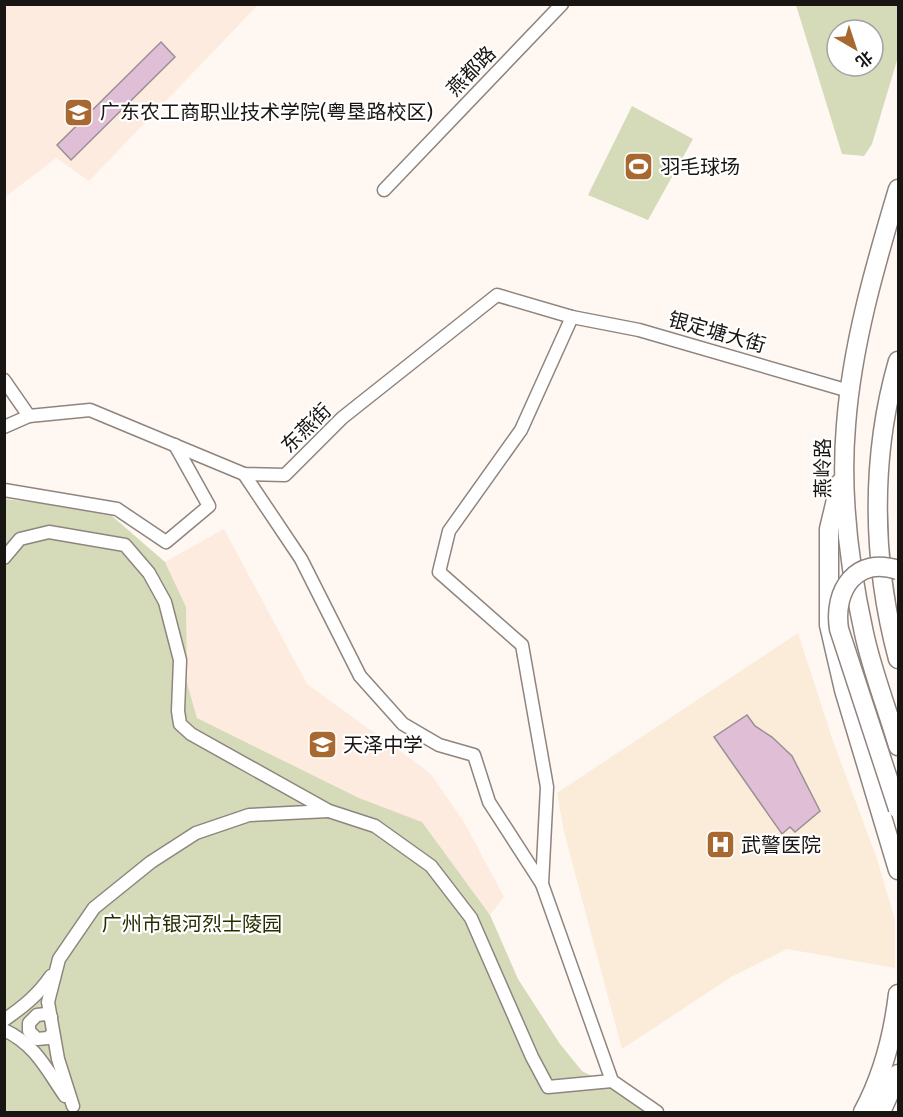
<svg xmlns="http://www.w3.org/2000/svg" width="903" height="1117" viewBox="0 0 903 1117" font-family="'Fira Sans','Noto Sans SC',sans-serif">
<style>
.built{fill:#feebdf}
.medical{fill:#faecd9}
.green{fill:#d5dbb8;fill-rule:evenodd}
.building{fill:#e0bed5;stroke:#998f96;stroke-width:1.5}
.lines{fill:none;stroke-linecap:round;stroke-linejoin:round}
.minor-casing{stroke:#8f847e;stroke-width:15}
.highway-casing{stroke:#8f847e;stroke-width:21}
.minor{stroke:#fff;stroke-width:12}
.highway{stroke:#fff;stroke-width:18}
.highway-bridge-casing{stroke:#8f847e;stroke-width:21;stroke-linecap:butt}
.highway-bridge{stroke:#fff;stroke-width:18}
.labels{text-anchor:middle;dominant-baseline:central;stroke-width:4.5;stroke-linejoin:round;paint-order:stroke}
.street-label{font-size:20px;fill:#191513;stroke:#fff}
.poi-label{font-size:20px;fill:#191513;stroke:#fff;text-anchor:start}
.park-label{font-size:20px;fill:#282d00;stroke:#fff}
</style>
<rect width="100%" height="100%" fill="#fef7f2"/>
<g class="built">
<path d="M 5,5 L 258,5 L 89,181 L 56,158 L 5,197 Z"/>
<path d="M 224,529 L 307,684 L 430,773 L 464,822 L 504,897 L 490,915 L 422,822 L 359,798 L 197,718 L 187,683 L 185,607 L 165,562 Z"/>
</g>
<path class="medical" d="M 798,633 L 833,741 L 877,859 L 895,920 L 895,968 L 787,949 L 731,977 L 622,1049 L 564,832 L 557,793 Z"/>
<g class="green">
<path d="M 796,5 L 898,5 L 898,57 L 872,144 L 864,156 L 842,154 ZM 837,30 L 873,30 L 873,66 L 837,66 Z"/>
<path d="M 632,106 L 693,139 L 648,220 L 588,195 Z"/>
<path d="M 5,499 L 48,504 L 112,516 L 165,562 L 186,607 L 187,683 L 197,718 L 359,798 L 422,822 L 490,915 L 518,979 L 560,1044 L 582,1071 L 624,1094 L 647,1112 L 5,1112 Z"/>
</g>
<g class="building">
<path d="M 161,42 L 175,57 L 71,160 L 57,145 Z"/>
<path d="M 747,715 L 755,726 L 772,737 L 792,756 L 820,811 L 795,832 L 790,827 L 782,834 L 714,737 Z"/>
</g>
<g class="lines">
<defs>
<g id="minor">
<path d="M 384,190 L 562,4"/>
<path d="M 572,317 L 521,430 L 449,531 L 439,572 L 522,645 L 547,787 L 542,884 L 612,1081 L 657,1112"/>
<path d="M 4,380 L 29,416"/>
<path d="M 4,427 L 29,416 L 90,410 L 244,474 L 285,475 L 342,418 L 497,295 L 572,317 L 639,330 L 849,391"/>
<path d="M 244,474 L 301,559 L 360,676 L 403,724 L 439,745 L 474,755 L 489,802 L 542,884"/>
<path d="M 4,490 L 117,509 L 166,542 L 209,506 L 175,445"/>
<path d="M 4,558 L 20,539 L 49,532 L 125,545 L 149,573 L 165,602 L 180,660 L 178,711 L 180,724 L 191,734 L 329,811 L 375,826 L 431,866 L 471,918 L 532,1057 L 548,1087 L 612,1081"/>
<path d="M 51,1017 L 46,1014 L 37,1015 L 29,1023 L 29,1031 L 37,1039 L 48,1038 L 53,1033"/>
<path d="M 4,1020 C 23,1007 38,995 51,976"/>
<path d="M 4,1030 C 35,1044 47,1070 65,1096"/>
<path d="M 73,1106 L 58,1059 L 48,1002 L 59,959 L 94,908 L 151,862 L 196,833 L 249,815 L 328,811"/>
</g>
<g id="highway">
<path d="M 898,189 C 875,266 852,345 846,425 C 840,494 849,565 864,633 C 872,671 887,708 898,746"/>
<path d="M 898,361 C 870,458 872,562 898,659"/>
<path d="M 840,483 L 829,529 L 829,625 L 844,690 L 898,870"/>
<path d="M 863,1112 C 883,1075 893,1036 898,994"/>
<path d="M 881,1112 L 898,1074"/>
</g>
</defs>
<use href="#minor" class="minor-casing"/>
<use href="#highway" class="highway-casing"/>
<use href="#minor" class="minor"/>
<use href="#highway" class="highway"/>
<defs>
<path id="highway-bridge" d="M 898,570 C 856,556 833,590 839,629 L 898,809"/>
</defs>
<use href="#highway-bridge" class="highway-bridge-casing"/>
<use href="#highway-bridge" class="highway-bridge"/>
</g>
<defs>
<symbol id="university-square" viewBox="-11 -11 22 22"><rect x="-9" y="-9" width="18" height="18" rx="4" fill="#a86930" stroke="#fff"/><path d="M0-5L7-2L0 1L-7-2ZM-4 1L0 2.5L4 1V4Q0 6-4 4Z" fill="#fff"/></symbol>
<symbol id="stadium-square" viewBox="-11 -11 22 22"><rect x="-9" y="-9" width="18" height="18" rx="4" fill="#a86930" stroke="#fff"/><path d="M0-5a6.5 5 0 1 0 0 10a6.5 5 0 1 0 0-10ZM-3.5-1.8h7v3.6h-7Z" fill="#fff"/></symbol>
<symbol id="school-square" viewBox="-11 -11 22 22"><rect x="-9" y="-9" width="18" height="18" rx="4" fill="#a86930" stroke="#fff"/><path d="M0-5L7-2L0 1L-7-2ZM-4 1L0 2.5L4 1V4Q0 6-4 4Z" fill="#fff"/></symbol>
<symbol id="hospital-square" viewBox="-11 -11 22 22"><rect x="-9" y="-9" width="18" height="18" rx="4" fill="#a86930" stroke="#fff"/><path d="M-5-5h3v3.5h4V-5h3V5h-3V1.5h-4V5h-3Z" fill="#fff"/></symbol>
</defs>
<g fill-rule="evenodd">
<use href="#university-square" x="62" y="96" width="33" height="33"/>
<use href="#stadium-square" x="622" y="150" width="33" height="33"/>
<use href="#school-square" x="306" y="728" width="33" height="33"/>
<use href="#hospital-square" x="704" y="828" width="33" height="33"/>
</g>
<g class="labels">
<g class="street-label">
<text transform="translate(471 71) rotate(-46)">燕都路</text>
<text transform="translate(717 332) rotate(16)">银定塘大街</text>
<text transform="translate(306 428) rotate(-44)">东燕街</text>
<text transform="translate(823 468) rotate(-90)">燕岭路</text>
</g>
<g class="poi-label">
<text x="100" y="112">广东农工商职业技术学院(粤垦路校区)</text>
<text x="660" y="167">羽毛球场</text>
<text x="343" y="745">天泽中学</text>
<text x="741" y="845">武警医院</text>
</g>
<g class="park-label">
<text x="192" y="924">广州市银河烈士陵园</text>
</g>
</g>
<rect width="903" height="1117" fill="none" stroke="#191513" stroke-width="12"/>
<g transform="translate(855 48) rotate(141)"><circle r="28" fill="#ffffff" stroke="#a3a1a1" stroke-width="1.5"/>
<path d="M0-4.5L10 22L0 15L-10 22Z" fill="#a86930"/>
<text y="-9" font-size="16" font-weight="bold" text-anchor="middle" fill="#191513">北</text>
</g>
</svg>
